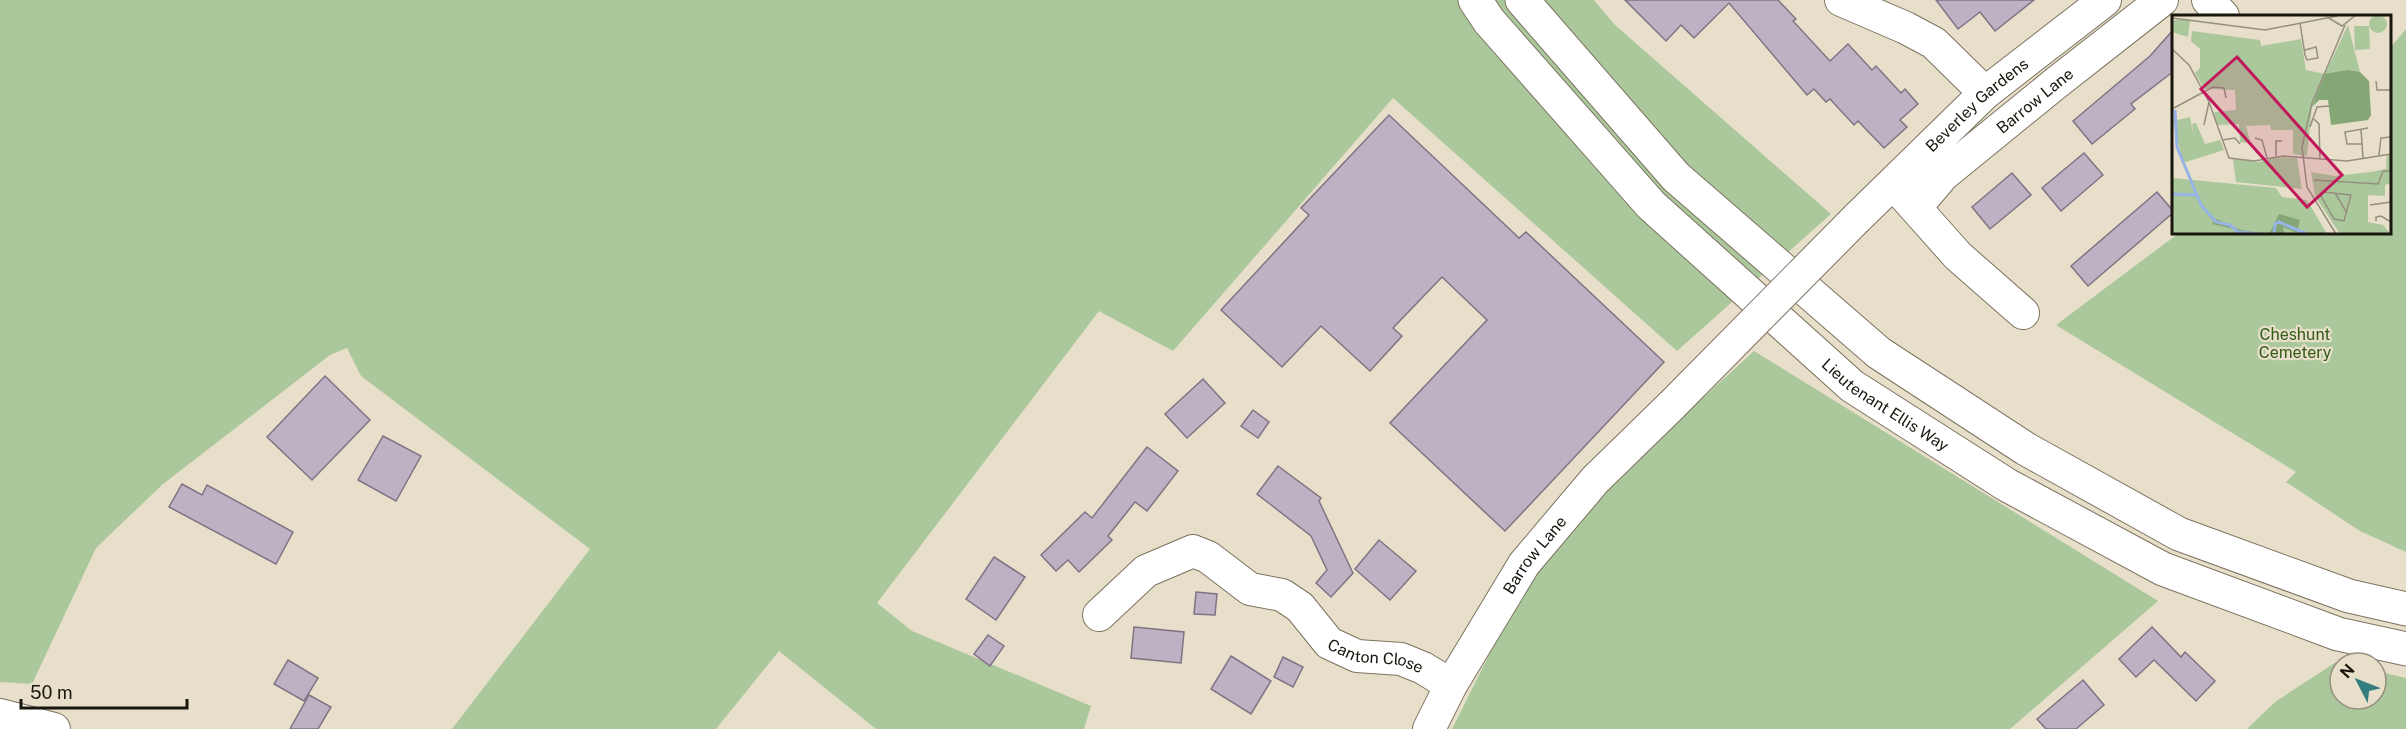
<svg xmlns="http://www.w3.org/2000/svg" width="2406" height="729" viewBox="0 0 2406 729" font-family="'Public Sans',sans-serif">
<style>
.green{fill:#abc79c}
.building{fill:#bfb1c4;stroke:#7f7384;stroke-width:1.5}
.lines{fill:none;stroke-linecap:round;stroke-linejoin:round}
.minor-casing{stroke:#7c7360;stroke-width:34}
.major-casing{stroke:#7c7360;stroke-width:35}
.minor{stroke:#fff;stroke-width:32}
.major{stroke:#fff;stroke-width:33}
.minor-bridge-casing{stroke:#7c7360;stroke-width:34;stroke-linecap:butt}
.minor-bridge{stroke:#fff;stroke-width:32}
.labels{text-anchor:middle;dominant-baseline:central;stroke-width:4.5;stroke-linejoin:round;paint-order:stroke}
.street-label{font-size:16px;fill:#19160e;stroke:#e8dfca}
.park-label{font-size:16px;fill:#325c16;stroke:#e8dfca}
.inset-river{fill:none;stroke:#97b4e6;stroke-width:3}
.inset-road{fill:none;stroke:#958f7f;stroke-width:1.5}
.view{fill:#c2185b;fill-opacity:0.15;stroke:#c2185b;stroke-width:3}
.inset-edge{fill:none;stroke:#19160e;stroke-width:3}
</style>
<rect width="100%" height="100%" fill="#e8dfca"/>
<g class="green">
<path d="M 0,0 L 1594,0 L 1615,25 L 1831,214 L 1677,351 L 1393,98 L 1173,351 L 1099,311 L 877,603 L 912,631 L 1091,706 L 1084,729 L 876,729 L 779,651 L 716,729 L 452,729 L 590,549 L 361,376 L 347,348 L 330,355 L 163,484 L 96,548 L 32,684 L 0,682 Z"/>
<path d="M 2406,29 L 2406,552 L 2360,531 L 2286,482 L 2296,472 L 2056,325 L 2179,233 L 2390,232 L 2390,48 Z"/>
<path d="M 1754,351 L 2158,601 L 2010,729 L 1452,729 L 1537,559 L 1658,439 Z"/>
<path d="M 2336,662 L 2340,663 L 2340,699 L 2376,699 L 2376,671 L 2406,678 L 2406,729 L 2247,729 L 2275,702 Z"/>
</g>
<g class="building">
<path d="M 1625,0 L 1778,0 L 1796,19 L 1793,21 L 1830,61 L 1848,44 L 1872,70 L 1876,66 L 1901,93 L 1905,89 L 1918,104 L 1900,120 L 1907,127 L 1884,148 L 1858,121 L 1854,125 L 1830,99 L 1826,102 L 1814,89 L 1807,95 L 1729,3 L 1694,38 L 1681,25 L 1666,41 Z"/>
<path d="M 1936,0 L 2034,0 L 1995,31 L 1980,12 L 1958,29 Z"/>
<path d="M 2174,29 L 2174,71 L 2131,104 L 2135,109 L 2092,144 L 2073,121 L 2150,56 Z"/>
<path d="M 1389,115 L 1519,238 L 1526,232 L 1664,362 L 1505,531 L 1390,423 L 1487,320 L 1442,277 L 1393,328 L 1402,336 L 1370,371 L 1321,326 L 1282,367 L 1221,310 L 1309,215 L 1301,208 Z"/>
<path d="M 2084,153 L 2103,175 L 2061,211 L 2042,188 Z"/>
<path d="M 2012,173 L 2031,195 L 1990,229 L 1972,207 Z"/>
<path d="M 2157,192 L 2174,212 L 2088,286 L 2071,266 Z"/>
<path d="M 325,376 L 370,420 L 312,480 L 267,437 Z"/>
<path d="M 1203,379 L 1225,403 L 1187,438 L 1165,414 Z"/>
<path d="M 1253,410 L 1269,422 L 1258,438 L 1241,426 Z"/>
<path d="M 383,436 L 421,456 L 396,501 L 358,480 Z"/>
<path d="M 1147,447 L 1178,471 L 1147,511 L 1135,502 L 1108,536 L 1112,540 L 1079,572 L 1068,560 L 1056,571 L 1041,555 L 1085,512 L 1092,518 Z"/>
<path d="M 1278,466 L 1321,498 L 1319,501 L 1353,573 L 1331,597 L 1316,583 L 1327,570 L 1311,536 L 1257,494 Z"/>
<path d="M 182,484 L 202,495 L 207,485 L 293,532 L 276,564 L 169,507 Z"/>
<path d="M 1379,540 L 1416,571 L 1390,600 L 1355,569 Z"/>
<path d="M 994,557 L 1025,577 L 996,620 L 966,599 Z"/>
<path d="M 1196,592 L 1217,594 L 1215,615 L 1194,614 Z"/>
<path d="M 1134,627 L 1184,632 L 1181,663 L 1131,658 Z"/>
<path d="M 2152,627 L 2181,657 L 2185,652 L 2215,681 L 2196,701 L 2154,660 L 2136,677 L 2119,659 Z"/>
<path d="M 988,635 L 1004,646 L 990,666 L 974,654 Z"/>
<path d="M 1231,656 L 1271,681 L 1251,714 L 1211,689 Z"/>
<path d="M 1283,657 L 1303,667 L 1293,687 L 1274,677 Z"/>
<path d="M 288,660 L 318,678 L 304,701 L 274,684 Z"/>
<path d="M 2083,680 L 2104,705 L 2076,729 L 2046,729 L 2037,719 Z"/>
<path d="M 309,695 L 331,707 L 318,729 L 290,729 Z"/>
</g>
<g class="lines">
<defs>
<g id="minor">
<path d="M 1841,0 L 1906,28 L 1934,43 L 1985,93"/>
<path d="M 2208,0 L 2223,16"/>
<path d="M 1901,192 L 1958,256 L 2023,313"/>
<path id="s1" d="M 1916,207 L 1943,175 L 2056,83 L 2162,0"/>
<path id="s2" d="M 1857,218 L 1985,93 L 2105,0"/>
<path id="s3" d="M 1099,615 L 1146,571 L 1193,551 L 1208,557 L 1250,589 L 1282,595 L 1300,607 L 1329,643 L 1357,656 L 1401,659 L 1423,668 L 1451,685"/>
<path d="M 0,715 L 54,729"/>
<path id="s4" d="M 1429,729 L 1451,685 L 1524,564 L 1595,480 L 1672,405"/>
</g>
<g id="major">
<path id="s5" d="M 1475,0 L 1489,21 L 1651,205 L 1852,386 L 2007,485 L 2163,569 L 2338,634 L 2406,649"/>
<path d="M 1522,0 L 1676,177 L 1879,353 L 2026,449 L 2179,534 L 2349,596 L 2406,609"/>
</g>
</defs>
<use href="#minor" class="minor-casing"/>
<use href="#major" class="major-casing"/>
<use href="#minor" class="minor"/>
<use href="#major" class="major"/>
<defs>
<path id="minor-bridge" d="M 1672,405 L 1857,218"/>
</defs>
<use href="#minor-bridge" class="minor-bridge-casing"/>
<use href="#minor-bridge" class="minor-bridge"/>
</g>
<g class="labels">
<g class="street-label">
<text stroke="none"><textPath href="#s1" startOffset="160">Barrow Lane</textPath></text>
<text stroke="none"><textPath href="#s2" startOffset="165">Beverley Gardens</textPath></text>
<text stroke="none"><textPath href="#s5" startOffset="579">Lieutenant Ellis Way</textPath></text>
<text stroke="none"><textPath href="#s4" startOffset="204">Barrow Lane</textPath></text>
<text stroke="none"><textPath href="#s3" startOffset="334">Canton Close</textPath></text>
</g>
<g class="park-label">
<text x="2295" y="334">Cheshunt<tspan x="2295" dy="18">Cemetery</tspan></text>
</g>
</g>
<g transform="translate(2172 15)">
<rect width="219" height="219" fill="#e8dfca"/>
<path d="M197 9a9 9 0 1 1 18 0a9 9 0 1 1-18 0ZM 0,5 L 18,5 L 16,22 L 0,17 ZM 176,10 L 188,57 L 176,55 L 140,92 L 135,141 L 121,139 L 121,115 L 99,115 L 98,110 L 74,111 L 78,126 L 74,128 L 68,127 L 67,109 L 45,110 L 42,97 L 64,95 L 63,75 L 33,74 L 30,70 L 23,58 L 28,53 L 28,34 L 19,26 L 20,16 L 88,25 L 89,31 L 129,24 L 134,55 L 153,59 ZM 182,11 L 197,11 L 198,34 L 183,35 ZM 18,102 L 22,123 L 20,109 L 24,108 L 33,129 L 48,125 L 52,135 L 11,148 L 1,106 ZM 215,140 L 219,140 L 219,168 L 213,170 L 213,181 L 196,180 L 196,207 L 211,210 L 219,219 L 168,219 L 143,181 L 139,157 L 163,161 L 199,157 L 214,154 ZM 105,142 L 125,143 L 130,174 L 64,167 L 61,144 L 87,147 ZM 0,163 L 104,173 L 110,182 L 135,185 L 155,219 L 0,219 Z" fill="#abc79c"/>
<path d="M 176,55 L 188,57 L 197,66 L 199,100 L 196,105 L 159,110 L 156,85 L 147,85 L 140,92 L 153,59 ZM 107,199 L 128,205 L 125,218 L 111,212 L 112,219 L 64,219 L 62,214 L 40,209 L 44,204 L 69,215 L 97,219 Z" fill="#85a675"/>
<path class="inset-river" d="M 3,95 L 5,132 L 29,190 L 44,207 L 58,210 L 66,217 L 90,219M 0,179 L 23,180M 102,219 L 103,209 L 107,207 L 135,219"/>
<path class="inset-road" d="M 155,2 L 170,11 L 184,0M 0,3 L 93,15 L 165,1M 128,8 L 133,40 L 135,45 L 146,43 L 144,32 L 133,35M 0,34 L 17,50 L 37,87 L 57,143 L 82,146 L 111,141 L 175,146 L 219,139M 204,66 L 205,75 L 219,75M 0,94 L 41,72 L 52,73 L 54,83M 142,104 L 147,109 L 148,143M 32,110 L 37,87M 138,112 L 145,92 L 157,91M 189,114 L 191,143M 83,123 L 90,125 L 95,143M 50,125 L 63,123 L 68,129M 190,129 L 175,129 L 173,117 L 196,113M 207,140 L 209,123 L 219,122M 104,141 L 104,126 L 110,126M 142,165 L 206,169 L 211,156 L 219,156M 151,177 L 179,180 L 172,206 L 162,204 L 149,181 ZM 163,178 L 175,198M 198,190 L 219,187M 204,206 L 204,202 L 209,201 L 219,207M 164,219 L 135,172 L 130,132 L 140,88 L 173,10"/>
<path class="view" d="M 65,42 L 170,160 L 135,192 L 29,74 Z"/>
<rect width="219" height="219" class="inset-edge"/>
</g>
<g transform="translate(2358 681) rotate(312)"><circle r="28" fill="#e8dfca" stroke="#958f7f" stroke-width="1.5"/>
<path d="M0-4.5L10 22L0 15L-10 22Z" fill="#337d7e"/>
<text y="-9" font-size="16" font-weight="bold" text-anchor="middle" fill="#19160e">N</text>
</g>
<path d="M21 699v9h166v-9" fill="none" stroke="#19160e" stroke-width="3"/>
<text x="30" y="699" font-size="18" fill="#19160e" stroke="#e8dfca" stroke-width="4.5" paint-order="stroke">50 m</text>
</svg>
